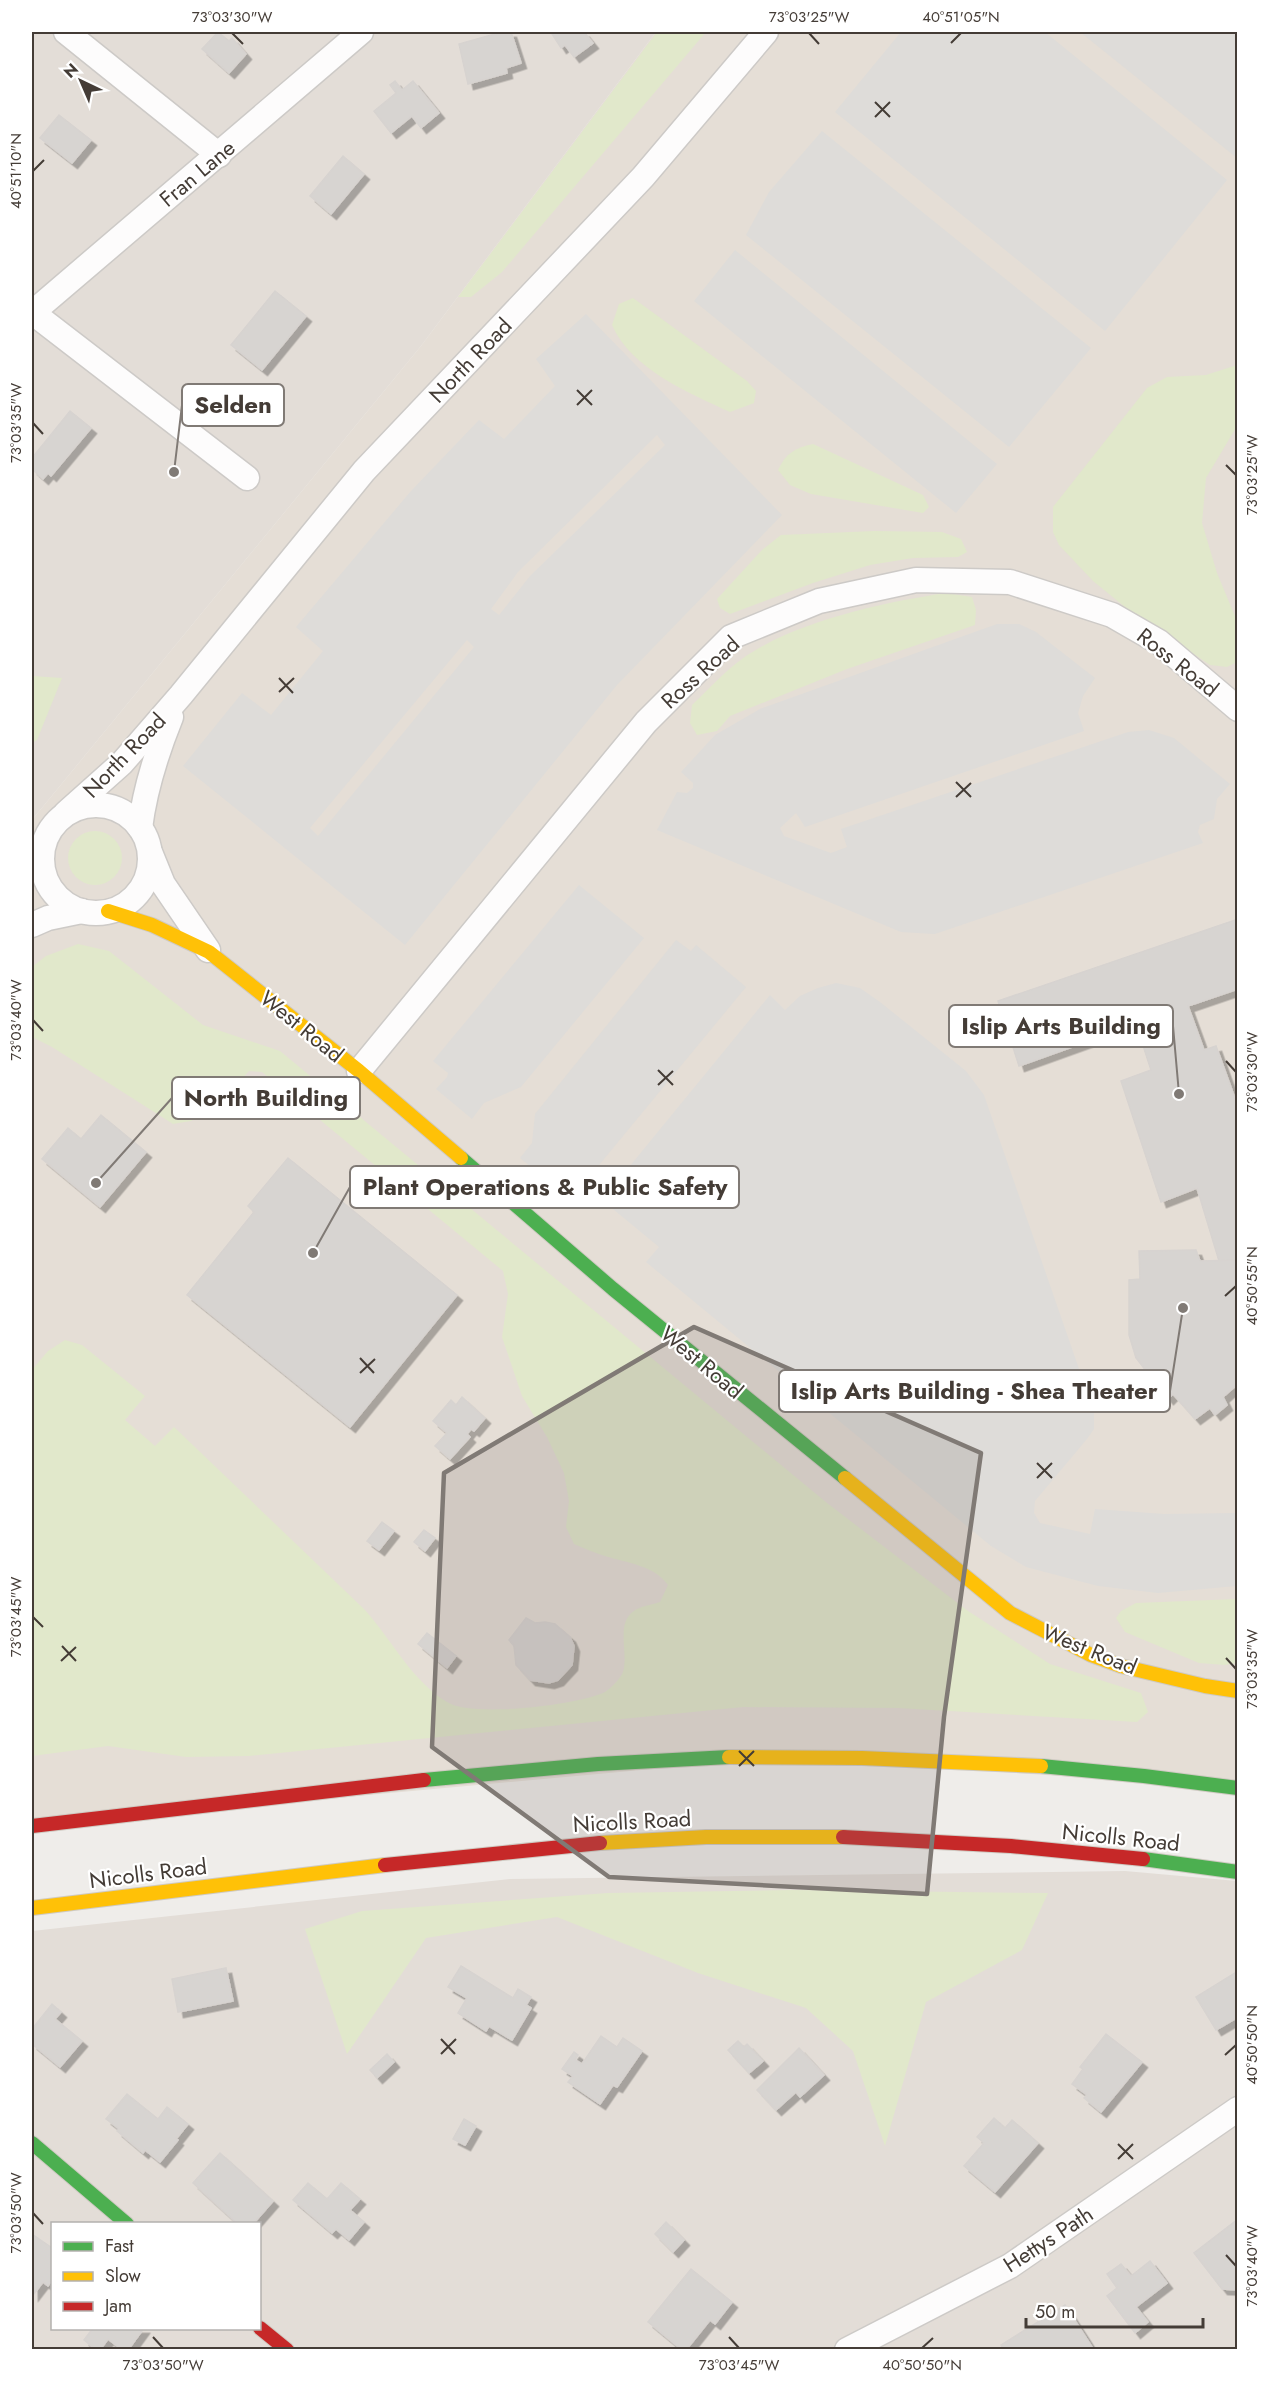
<svg xmlns="http://www.w3.org/2000/svg" width="1269" height="2381" viewBox="0 0 1269 2381" font-family="Jost,sans-serif">
<style>
.residential{fill:#e3ddd7;fill-rule:evenodd}
.education{fill:#e5ded6}
.green{fill:#e1e8cb}
.parking{fill:#dedcd9;fill-rule:evenodd}
.building{fill:#d7d4d1;stroke:#d7d3d0;stroke-width:1.5;filter:url(#shadow)}
.lines{fill:none;stroke-linecap:round;stroke-linejoin:round}
.street-casing{stroke:#cdcac7;stroke-width:27}
.fast-casing{stroke:#cfcac2;stroke-width:16}
.slow-casing{stroke:#cfcac2;stroke-width:16}
.jam-casing{stroke:#cfcac2;stroke-width:16}
.street{stroke:#fdfcfc;stroke-width:24}
.fast{stroke:#4caf50;stroke-width:14}
.slow{stroke:#ffc107;stroke-width:14}
.jam{stroke:#c62828;stroke-width:14}
.marked{fill:#807a75;fill-opacity:0.2;stroke:#807a75;stroke-width:4.5;stroke-linejoin:round}
.ticks{fill:none;stroke:#443c36;stroke-width:2}
.labels{text-anchor:middle;dominant-baseline:central;stroke-width:4.5;stroke-linejoin:round;paint-order:stroke}
.street-label{font-size:22px;fill:#443c36;stroke:#fff}
.leader{fill:none;stroke:#807a75;stroke-width:2}
.callout-dot{fill:#807a75;stroke:#fff;stroke-width:2}
.callout{fill:#fff;stroke:#807a75;stroke-width:2}
.callout-label{font-size:24px;text-anchor:middle;font-weight:bold;fill:#443c36}
.neatline{fill:none;stroke:#443c36;stroke-width:2}
.ticks-label{font-size:15px;text-anchor:middle;fill:#443c36}
</style>
<defs>
<filter id="shadow"><feDropShadow dx="5.5" dy="5.5" stdDeviation="0" flood-color="#0004"/></filter>
</defs>
<rect width="100%" height="100%" fill="#efedea"/>
<g class="residential">
<path d="M 32,32 L 656,32 L 421,346 L 32,820 Z"/>
<path d="M 1125,1871 L 1237,1881 L 1237,2349 L 32,2349 L 32,1931 L 510,1879 ZM 52,2224 L 260,2224 L 260,2328 L 52,2328 Z"/>
</g>
<path class="education" d="M 656,32 L 1237,32 L 1237,1788 L 783,1757 L 32,1826 L 32,820 L 421,346 Z"/>
<g class="green">
<path d="M 657,32 L 706,32 L 502,272 L 471,297 L 458,297 Z"/>
<path d="M 633,298 L 747,381 L 756,391 L 754,403 L 730,412 C 689,393 631,369 612,325 L 619,304 Z"/>
<path d="M 1237,365 L 1237,426 L 1206,478 L 1202,523 L 1217,573 L 1237,621 L 1237,662 L 1227,667 L 1210,665 L 1125,607 L 1093,581 L 1059,545 L 1053,532 L 1053,507 L 1147,388 L 1167,377 L 1206,375 Z"/>
<path d="M 813,444 L 923,495 L 929,507 L 923,513 L 811,494 L 790,485 L 778,470 C 786,453 795,448 813,444 Z"/>
<path d="M 874,531 L 942,532 L 961,539 L 967,552 L 958,557 L 913,558 L 870,565 L 813,583 L 730,614 L 720,608 L 717,599 L 762,550 L 781,535 Z"/>
<path d="M 946,593 L 972,597 L 976,610 L 975,625 L 847,669 L 730,716 L 717,731 L 697,735 L 690,723 L 692,705 C 708,690 724,672 742,659 C 793,622 884,602 946,593 Z"/>
<path d="M 32,676 L 62,678 L 37,740 L 32,743 Z"/>
<circle cx="95" cy="858" r="27"/>
<path d="M 78,944 L 109,951 L 203,1025 L 280,1051 L 827,1503 L 968,1611 L 1050,1664 L 1141,1693 L 1148,1712 L 1137,1722 L 898,1708 L 743,1707 L 249,1756 L 186,1757 L 108,1746 L 32,1756 L 32,1370 L 48,1351 L 65,1340 L 82,1345 L 145,1396 L 125,1420 L 155,1446 L 174,1427 L 365,1610 C 392,1640 411,1680 447,1702 C 471,1718 579,1705 605,1692 C 610,1689 621,1678 623,1672 C 629,1653 615,1624 634,1611 C 640,1606 652,1605 660,1602 L 668,1585 C 654,1565 627,1563 605,1556 C 595,1553 584,1548 574,1544 L 566,1527 L 569,1501 L 564,1473 L 547,1437 L 522,1396 L 502,1337 L 508,1294 L 503,1271 L 262,1072 L 249,1071 L 222,1100 L 191,1121 L 173,1124 L 52,1047 L 32,1037 L 32,967 L 46,956 Z"/>
<path d="M 1237,1599 L 1237,1663 L 1225,1665 L 1199,1663 L 1125,1632 L 1116,1618 L 1121,1611 L 1136,1603 Z"/>
<path d="M 792,1890 L 1048,1893 L 1022,1950 L 926,2002 L 885,2146 L 853,2051 L 806,2008 L 698,1973 L 557,1917 L 426,1938 L 347,2054 L 305,1929 L 362,1911 L 608,1893 Z"/>
</g>
<g class="parking">
<path d="M 901,32 L 1045,32 L 1227,180 L 1105,331 L 835,112 Z"/>
<path d="M 1080,32 L 1237,32 L 1237,158 Z"/>
<path d="M 822,131 L 1091,348 L 1009,447 L 746,235 L 769,192 Z"/>
<path d="M 735,250 L 997,464 L 956,513 L 694,301 Z"/>
<path d="M 586,314 L 782,515 L 617,685 L 405,945 L 183,766 L 242,693 L 271,715 L 323,651 L 296,627 L 411,491 L 479,420 L 504,439 L 555,386 L 536,359 ZM 657,435 L 665,445 L 530,576 L 499,615 L 491,609 L 518,572 ZM 467,640 L 474,647 L 318,836 L 310,828 Z"/>
<path d="M 997,624 L 1019,624 L 1036,632 L 1095,678 L 1083,696 L 1078,713 L 1084,731 L 805,827 L 796,813 L 780,828 L 784,836 L 831,853 L 847,847 L 841,829 L 1128,732 L 1149,730 L 1174,738 L 1230,784 L 1217,799 L 1214,819 L 1200,825 L 1198,832 L 1203,843 L 935,934 L 901,932 L 657,830 L 677,792 L 687,793 L 693,788 L 693,783 L 681,772 L 715,735 L 760,709 Z"/>
<path d="M 579,885 L 644,938 L 521,1087 L 484,1103 L 472,1119 L 436,1089 L 447,1077 L 448,1073 L 433,1061 Z"/>
<path d="M 676,940 L 691,951 L 696,945 L 746,987 L 571,1199 L 520,1158 L 532,1143 L 535,1114 Z"/>
<path d="M 836,983 L 860,988 L 880,1002 L 966,1071 L 984,1095 L 1094,1412 L 1094,1429 L 1087,1439 L 1035,1501 L 1034,1513 L 1040,1523 L 1090,1534 L 1095,1509 L 1164,1514 L 1237,1513 L 1237,1586 L 1158,1593 L 1098,1586 L 1026,1567 L 991,1546 L 646,1262 L 659,1247 L 602,1200 L 770,995 L 785,1010 L 800,996 L 818,988 Z"/>
</g>
<g class="building">
<path d="M 218,32 L 229,41 L 232,38 L 246,54 L 229,73 L 202,49 Z"/>
<path d="M 502,32 L 511,32 L 521,63 L 506,68 L 507,73 L 468,84 L 459,44 Z"/>
<path d="M 553,32 L 584,32 L 593,43 L 574,57 L 565,45 L 561,48 L 552,34 Z"/>
<path d="M 395,81 L 402,90 L 413,81 L 439,113 L 421,128 L 412,116 L 391,133 L 374,111 L 396,93 L 390,85 Z"/>
<path d="M 59,115 L 91,140 L 72,163 L 40,138 Z"/>
<path d="M 343,156 L 364,174 L 331,214 L 310,196 Z"/>
<path d="M 275,291 L 306,316 L 262,370 L 231,345 Z"/>
<path d="M 70,411 L 91,428 L 51,476 L 48,473 L 43,479 L 32,469 L 32,458 Z"/>
<path d="M 1238,919 L 1238,989 L 1188,1006 L 1204,1050 L 1216,1046 L 1238,1107 L 1238,1260 L 1219,1261 L 1197,1188 L 1161,1202 L 1121,1081 L 1151,1070 L 1136,1024 L 1019,1066 L 998,1001 Z"/>
<path d="M 101,1115 L 146,1152 L 100,1207 L 42,1159 L 68,1128 L 81,1139 Z"/>
<path d="M 288,1158 L 457,1295 L 350,1427 L 187,1295 L 254,1212 L 248,1206 Z"/>
<path d="M 1196,1250 L 1200,1261 L 1238,1260 L 1238,1384 L 1223,1397 L 1227,1405 L 1215,1415 L 1210,1408 L 1195,1419 L 1173,1394 L 1168,1399 L 1136,1358 L 1129,1335 L 1129,1280 L 1140,1279 L 1139,1251 Z"/>
<path d="M 462,1397 L 485,1418 L 474,1431 L 471,1429 L 467,1434 L 470,1437 L 450,1459 L 435,1446 L 447,1433 L 433,1421 L 451,1400 L 456,1405 Z"/>
<path d="M 382,1522 L 394,1531 L 379,1550 L 367,1541 Z"/>
<path d="M 424,1530 L 435,1538 L 425,1551 L 414,1542 Z"/>
<path d="M 526,1618 L 535,1623 L 545,1622 L 555,1624 L 570,1637 L 574,1646 L 572,1665 L 558,1680 L 549,1683 L 530,1680 L 516,1665 L 514,1646 L 509,1640 Z"/>
<path d="M 427,1633 L 456,1656 L 447,1668 L 418,1644 Z"/>
<path d="M 461,1966 L 513,1998 L 518,1989 L 531,1997 L 526,2005 L 531,2008 L 512,2040 L 489,2026 L 486,2031 L 458,2013 L 467,1998 L 448,1987 Z"/>
<path d="M 226,1968 L 233,2001 L 178,2012 L 172,1979 Z"/>
<path d="M 1238,1971 L 1238,2017 L 1216,2030 L 1196,1997 Z"/>
<path d="M 52,2004 L 61,2012 L 55,2019 L 82,2041 L 60,2067 L 32,2044 L 32,2029 Z"/>
<path d="M 1106,2034 L 1142,2062 L 1101,2112 L 1084,2098 L 1087,2095 L 1072,2084 L 1083,2069 L 1080,2067 Z"/>
<path d="M 601,2036 L 617,2047 L 623,2038 L 642,2051 L 617,2087 L 613,2085 L 600,2104 L 568,2082 L 573,2076 L 562,2069 L 574,2052 L 578,2055 L 575,2060 L 582,2064 Z"/>
<path d="M 738,2041 L 744,2047 L 747,2044 L 763,2061 L 749,2073 L 728,2050 Z"/>
<path d="M 799,2048 L 824,2075 L 800,2097 L 796,2092 L 776,2110 L 757,2090 Z"/>
<path d="M 387,2054 L 394,2062 L 377,2078 L 370,2070 Z"/>
<path d="M 127,2094 L 158,2119 L 167,2107 L 188,2124 L 176,2139 L 178,2140 L 160,2162 L 145,2150 L 143,2153 L 117,2131 L 119,2129 L 106,2119 Z"/>
<path d="M 994,2118 L 1005,2128 L 1012,2120 L 1038,2143 L 995,2192 L 964,2166 L 984,2143 L 977,2137 Z"/>
<path d="M 464,2119 L 476,2126 L 465,2145 L 453,2139 Z"/>
<path d="M 220,2153 L 273,2201 L 253,2224 L 238,2224 L 193,2183 Z"/>
<path d="M 308,2183 L 327,2199 L 341,2183 L 360,2199 L 350,2210 L 364,2222 L 349,2240 L 336,2229 L 332,2233 L 293,2200 Z"/>
<path d="M 1238,2219 L 1238,2290 L 1222,2289 L 1194,2253 Z"/>
<path d="M 666,2222 L 684,2240 L 673,2252 L 655,2234 Z"/>
<path d="M 32,2234 L 52,2248 L 52,2280 L 48,2286 L 43,2282 L 33,2295 Z"/>
<path d="M 1150,2261 L 1167,2283 L 1136,2307 L 1148,2322 L 1135,2333 L 1107,2296 L 1117,2288 L 1107,2274 L 1121,2264 L 1131,2276 Z"/>
<path d="M 691,2269 L 732,2302 L 715,2324 L 710,2320 L 686,2350 L 682,2350 L 648,2322 Z"/>
<path d="M 1065,2305 L 1092,2347 L 1088,2350 L 1004,2350 L 1001,2345 Z"/>
<path d="M 93,2328 L 144,2328 L 128,2350 L 122,2350 L 108,2339 L 100,2350 L 96,2350 L 84,2340 Z"/>
</g>
<g class="lines">
<defs>
<g id="street">
<path d="M 66,32 L 219,155"/>
<path d="M 32,313 L 361,32"/>
<path d="M 33,313 L 247,478"/>
<circle cx="96" cy="859" r="54"/>
<path d="M 66,813 L 122,763 L 181,695 L 364,471 L 643,177 L 766,32"/>
<path d="M 140,828 C 145,788 156,754 171,717"/>
<path d="M 150,852 L 163,884 L 208,950"/>
<path d="M 32,925 L 48,918 L 82,911"/>
<path d="M 359,1071 L 646,722 L 731,637 L 819,601 L 916,580 L 1010,582 L 1112,615 L 1159,642 L 1238,709"/>
<path d="M 847,2350 L 1010,2266 L 1238,2109"/>
</g>
<g id="fast">
<path d="M 461,1158 L 613,1289 L 845,1478"/>
<path d="M 1041,1766 L 1144,1776 L 1238,1788"/>
<path d="M 424,1780 L 598,1764 L 729,1757"/>
<path d="M 1143,1859 L 1238,1872"/>
<path d="M 32,2143 L 127,2224"/>
</g>
<g id="slow">
<path d="M 108,911 L 152,925 L 209,952 L 359,1071 L 461,1158"/>
<path d="M 845,1478 L 1010,1613 L 1091,1655 L 1121,1666 L 1205,1686 L 1238,1691"/>
<path d="M 729,1757 L 862,1758 L 1041,1766"/>
<path d="M 600,1843 L 706,1837 L 843,1837"/>
<path d="M 32,1908 L 385,1865"/>
</g>
<g id="jam">
<path d="M 32,1826 L 424,1780"/>
<path d="M 843,1837 L 1011,1846 L 1143,1859"/>
<path d="M 385,1865 L 600,1843"/>
<path d="M 260,2328 L 287,2350"/>
</g>
</defs>
<use href="#street" class="street-casing"/>
<use href="#fast" class="fast-casing"/>
<use href="#slow" class="slow-casing"/>
<use href="#jam" class="jam-casing"/>
<use href="#street" class="street"/>
<use href="#fast" class="fast"/>
<use href="#slow" class="slow"/>
<use href="#jam" class="jam"/>
</g>
<path class="marked" d="M 694,1327 L 981,1453 L 944,1717 L 927,1894 L 609,1877 L 432,1747 L 444,1473 Z"/>
<path class="ticks" d="M 232,33 L 243,44M 809,33 L 819,44M 951,43 L 961,33M 875,102 L 890,117M 875,117 L 890,102M 33,171 L 44,160M 577,390 L 592,405M 577,405 L 592,390M 33,423 L 43,434M 1226,465 L 1236,475M 279,678 L 293,693M 279,692 L 294,678M 956,782 L 971,797M 956,797 L 971,783M 33,1020 L 43,1031M 1226,1061 L 1236,1072M 658,1070 L 673,1085M 658,1085 L 673,1071M 1225,1296 L 1236,1286M 360,1358 L 374,1373M 360,1373 L 375,1359M 1037,1463 L 1052,1478M 1037,1478 L 1052,1463M 33,1617 L 43,1627M 62,1646 L 76,1661M 1226,1658 L 1236,1669M 61,1661 L 76,1647M 739,1751 L 754,1766M 739,1766 L 754,1751M 441,2039 L 455,2054M 441,2054 L 456,2039M 1225,2055 L 1236,2045M 1118,2144 L 1133,2159M 1118,2159 L 1133,2144M 33,2213 L 43,2224M 1226,2255 L 1236,2266M 153,2337 L 163,2348M 729,2337 L 739,2348M 922,2348 L 933,2338"/>
<g class="labels">
<g class="street-label">
<text transform="translate(197 173) rotate(-40)">Fran Lane</text>
<text transform="translate(470 360) rotate(-46)">North Road</text>
<text transform="translate(1178 662) rotate(38)">Ross Road</text>
<text transform="translate(700 672) rotate(-42)">Ross Road</text>
<text transform="translate(124 755) rotate(-46)">North Road</text>
<text transform="translate(302 1026) rotate(39)">West Road</text>
<text transform="translate(702 1362) rotate(40)">West Road</text>
<text transform="translate(1090 1649) rotate(22)">West Road</text>
<text transform="translate(632 1821) rotate(-3)">Nicolls Road</text>
<text transform="translate(1121 1837) rotate(6)">Nicolls Road</text>
<text transform="translate(148 1873) rotate(-7)">Nicolls Road</text>
<text transform="translate(1048 2239) rotate(-33)">Hettys Path</text>
</g>
</g>
<path class="leader" d="M174 472L182 405M1179 1094L1173 1026M96 1183L172 1098M313 1253L350 1187M1183 1308L1170 1391"/>
<g class="callout-dot">
<circle cx="174" cy="472" r="6"/>
<circle cx="1179" cy="1094" r="6"/>
<circle cx="96" cy="1183" r="6"/>
<circle cx="313" cy="1253" r="6"/>
<circle cx="1183" cy="1308" r="6"/>
</g>
<g class="callout">
<rect x="182" y="384" width="102" height="42" rx="6"/>
<rect x="949" y="1005" width="224" height="42" rx="6"/>
<rect x="172" y="1077" width="188" height="42" rx="6"/>
<rect x="350" y="1166" width="389" height="42" rx="6"/>
<rect x="779" y="1370" width="391" height="42" rx="6"/>
</g>
<g class="callout-label">
<text x="233" y="413">Selden</text>
<text x="1061" y="1034">Islip Arts Building</text>
<text x="266" y="1106">North Building</text>
<text x="545" y="1195">Plant Operations &amp; Public Safety</text>
<text x="974" y="1399">Islip Arts Building - Shea Theater</text>
</g>
<rect width="1269" height="2381" fill="none" stroke="#ffffff" stroke-width="66"/>
<rect x="51" y="2222" width="210" height="108" fill="#ffffff" stroke="#b4b1af" stroke-width="1.5"/>
<rect x="63" y="2242" width="30" height="9" fill="#4caf50" stroke="#b4b1af" stroke-width="1.5"/>
<text x="105" y="2252" font-size="18" fill="#443c36">Fast</text>
<rect x="63" y="2272" width="30" height="9" fill="#ffc107" stroke="#b4b1af" stroke-width="1.5"/>
<text x="105" y="2282" font-size="18" fill="#443c36">Slow</text>
<rect x="63" y="2302" width="30" height="9" fill="#c62828" stroke="#b4b1af" stroke-width="1.5"/>
<text x="105" y="2312" font-size="18" fill="#443c36">Jam</text>
<g transform="translate(81 81) rotate(316)" stroke="#ffffff" stroke-width="4.5" paint-order="stroke">
<path d="M0-4.5L10 22L0 15L-10 22Z" fill="#443c36"/>
<text y="-9" font-size="16" font-weight="bold" text-anchor="middle" fill="#443c36">N</text>
</g>
<path d="M1026 2318v9h177v-9" fill="none" stroke="#443c36" stroke-width="3"/>
<text x="1035" y="2318" font-size="18" fill="#443c36" stroke="#ffffff" stroke-width="4.5" paint-order="stroke">50 m</text>
<rect x="33" y="33" width="1203" height="2315" class="neatline"/>
<g class="ticks-label">
<text x="232" y="22">73°03'30"W</text>
<text x="809" y="22">73°03'25"W</text>
<text x="961" y="22">40°51'05"N</text>
<text transform="translate(16 171) rotate(-90)" y="5">40°51'10"N</text>
<text transform="translate(16 423) rotate(-90)" y="5">73°03'35"W</text>
<text transform="translate(1252 475) rotate(-90)" y="5">73°03'25"W</text>
<text transform="translate(16 1020) rotate(-90)" y="5">73°03'40"W</text>
<text transform="translate(1252 1072) rotate(-90)" y="5">73°03'30"W</text>
<text transform="translate(1252 1286) rotate(-90)" y="5">40°50'55"N</text>
<text transform="translate(16 1617) rotate(-90)" y="5">73°03'45"W</text>
<text transform="translate(1252 1669) rotate(-90)" y="5">73°03'35"W</text>
<text transform="translate(1252 2045) rotate(-90)" y="5">40°50'50"N</text>
<text transform="translate(16 2213) rotate(-90)" y="5">73°03'50"W</text>
<text transform="translate(1252 2266) rotate(-90)" y="5">73°03'40"W</text>
<text x="163" y="2370">73°03'50"W</text>
<text x="739" y="2370">73°03'45"W</text>
<text x="922" y="2370">40°50'50"N</text>
</g>
</svg>
